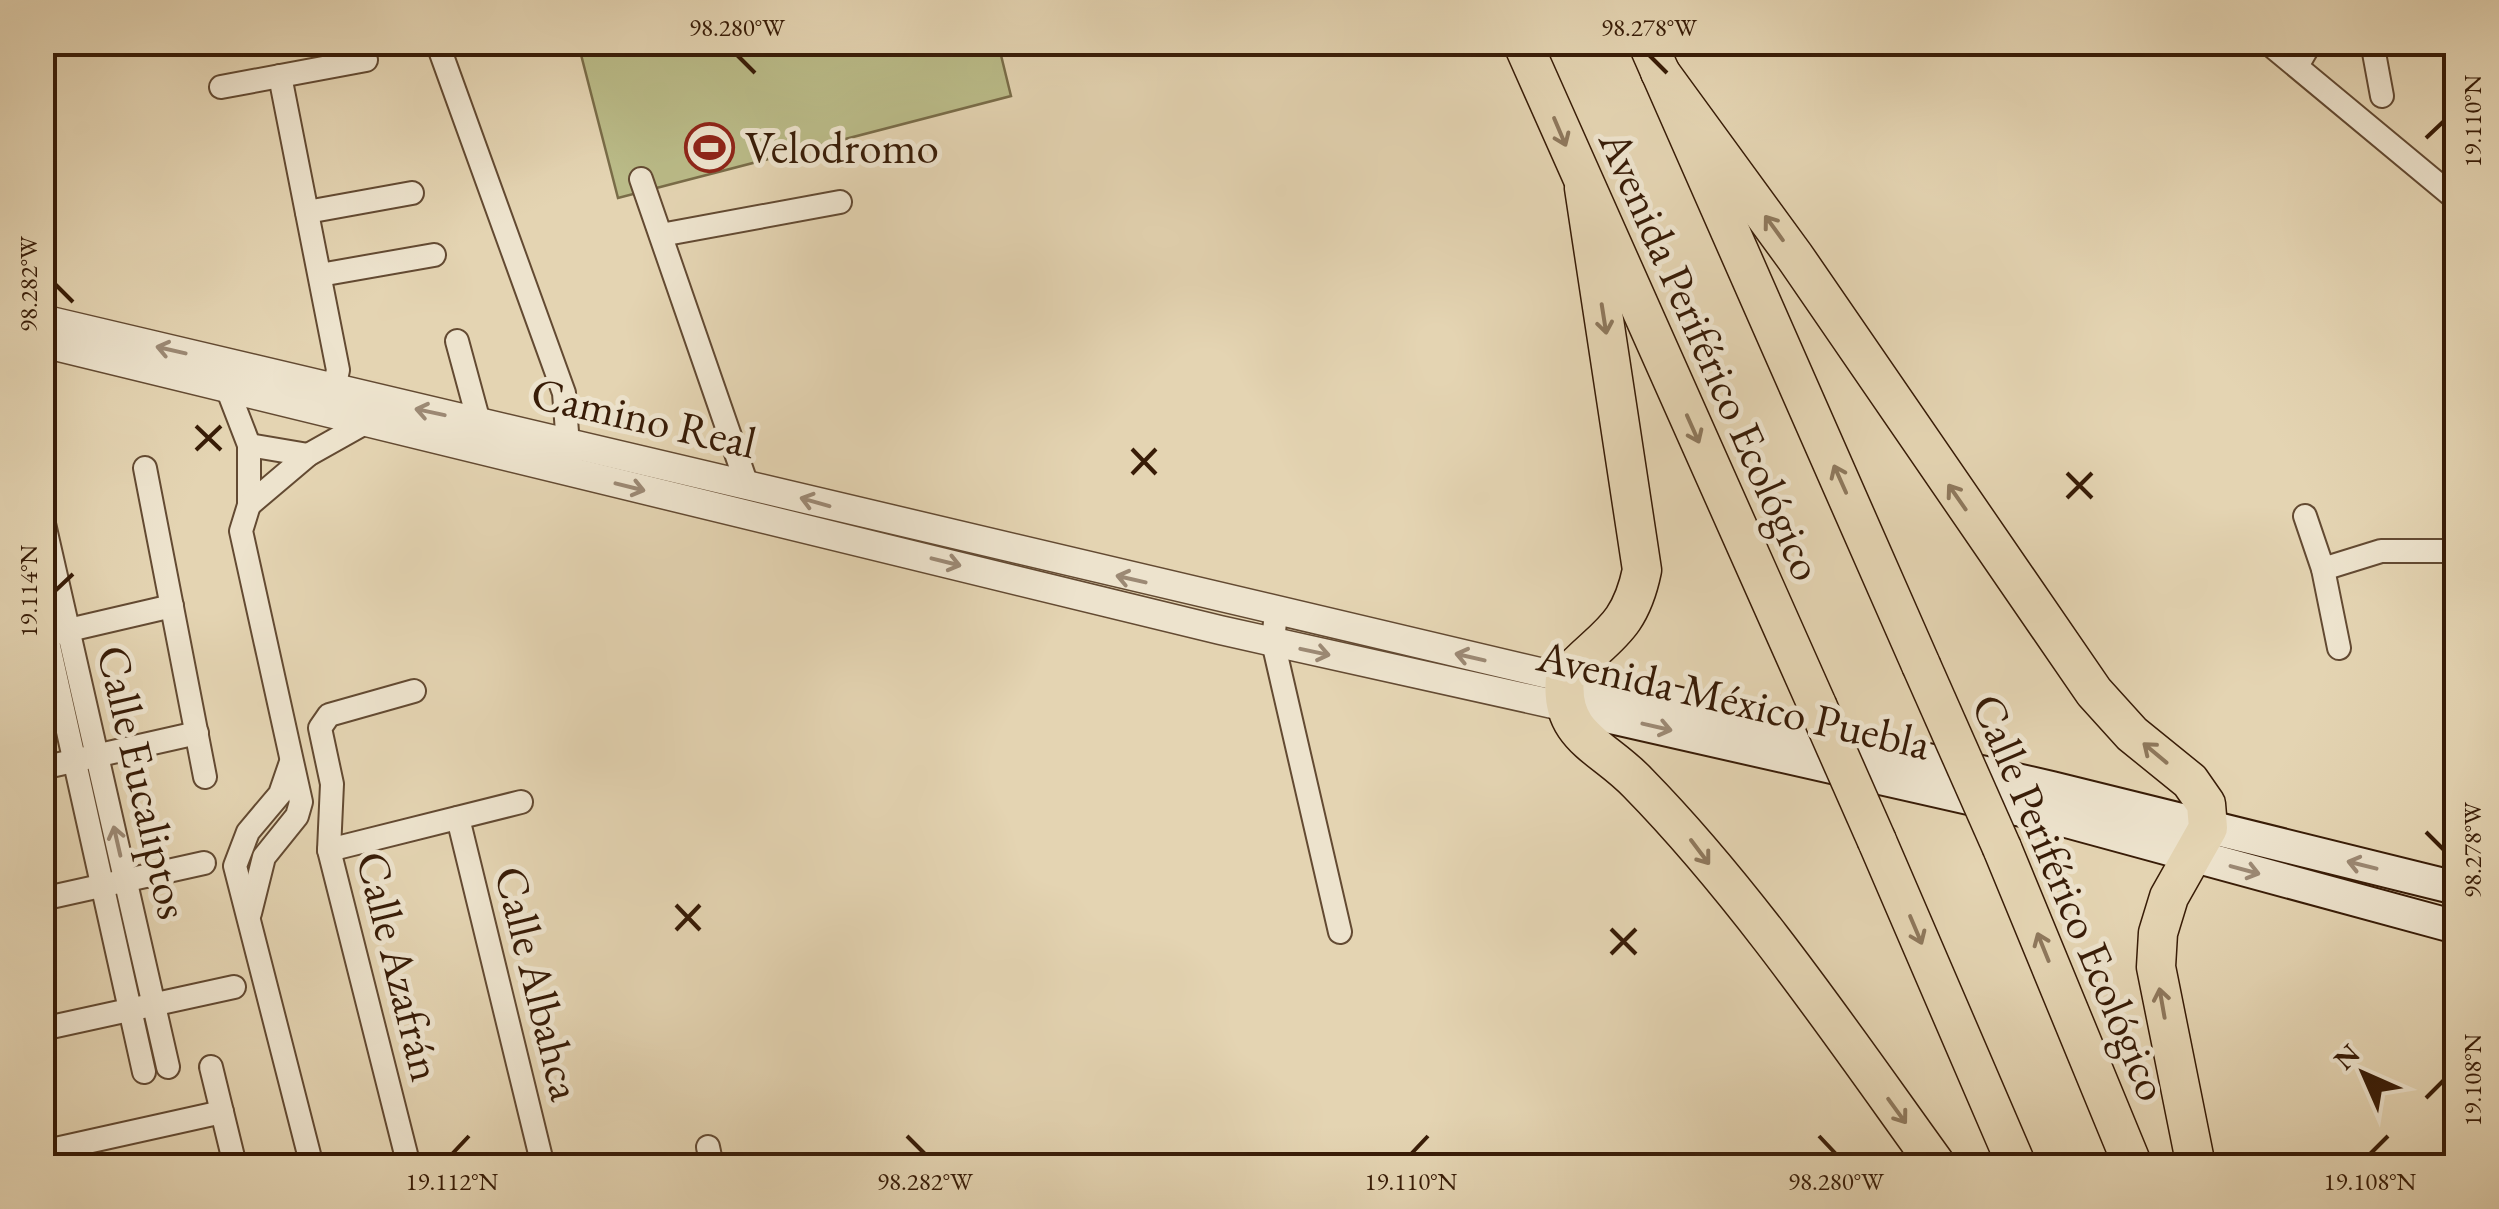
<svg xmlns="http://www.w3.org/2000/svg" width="2499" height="1209" viewBox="0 0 2499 1209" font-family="'EB Garamond',serif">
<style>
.green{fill:#babb88;stroke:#796c48;stroke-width:2.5}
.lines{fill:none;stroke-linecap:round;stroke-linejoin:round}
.minor-casing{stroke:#634a32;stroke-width:26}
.tertiary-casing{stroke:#634a32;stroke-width:31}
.secondary-casing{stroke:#381c07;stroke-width:36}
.trunk-casing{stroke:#381c07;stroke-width:41}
.minor{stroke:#ede3cd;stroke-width:22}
.tertiary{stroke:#ede3cd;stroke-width:28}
.secondary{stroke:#ede3cd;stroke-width:32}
.trunk{stroke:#e4d4b2;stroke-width:38}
.trunk-bridge-casing{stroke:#381c07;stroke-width:41;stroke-linecap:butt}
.trunk-bridge{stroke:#e4d4b2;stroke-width:38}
.oneway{stroke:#8e785c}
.oneway2{stroke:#9c8974}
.ticks{fill:none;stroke:#381c07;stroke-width:4}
.labels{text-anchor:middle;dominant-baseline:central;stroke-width:10;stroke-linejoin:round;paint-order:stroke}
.poi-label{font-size:45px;fill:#381c07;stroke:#ede3cd;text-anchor:start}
.street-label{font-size:45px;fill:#381c07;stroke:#ede3cd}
.neatline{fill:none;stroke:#381c07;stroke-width:4}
.ticks-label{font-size:25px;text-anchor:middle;fill:#381c07}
</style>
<rect width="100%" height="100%" fill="#e4d4b2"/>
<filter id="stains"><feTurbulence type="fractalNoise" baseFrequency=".002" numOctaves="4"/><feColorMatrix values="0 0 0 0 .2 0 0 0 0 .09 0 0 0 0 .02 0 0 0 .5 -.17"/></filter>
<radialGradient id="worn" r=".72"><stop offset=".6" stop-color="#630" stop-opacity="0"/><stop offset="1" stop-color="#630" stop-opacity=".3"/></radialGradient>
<path class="green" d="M 578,43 L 998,43 L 1011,96 L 618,198 Z"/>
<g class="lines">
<defs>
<g id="minor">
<path d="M 437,42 L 564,393 L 569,458"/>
<path d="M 2267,42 L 2456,199"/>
<path d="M 2372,42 L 2382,96"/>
<path d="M 2297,66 L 2311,42"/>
<path d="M 280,76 L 338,370 L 334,388"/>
<path d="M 221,87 L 366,60"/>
<path d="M 641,179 L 747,485"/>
<path d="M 307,212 L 412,193"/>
<path d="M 661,235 L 840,202"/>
<path d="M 320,275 L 434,255"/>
<path d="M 457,341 L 479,422"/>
<path d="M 222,375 L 249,445 L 249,505 L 241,531 L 301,802 L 297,816 L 264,857 L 250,913"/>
<path d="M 249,445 L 308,455"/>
<path d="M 145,468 L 205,777"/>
<path d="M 249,505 L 308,455 L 365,423"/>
<path d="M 42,515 L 168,1067"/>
<path d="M 2305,516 L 2323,569 L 2339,648"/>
<path d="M 2323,569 L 2381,551 L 2456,551"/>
<path d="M 1276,612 L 1273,642 L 1340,932"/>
<path d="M 42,615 L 144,1072"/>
<path d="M 56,633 L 172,606"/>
<path d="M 291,762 L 280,794 L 248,832 L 235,866 L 312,1166"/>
<path d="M 42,768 L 197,733"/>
<path d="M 458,818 L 543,1166"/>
<path d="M 329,850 L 521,802"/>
<path d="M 42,899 L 204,863"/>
<path d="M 42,1029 L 234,987"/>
<path d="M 211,1067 L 234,1161"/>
<path d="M 708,1147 L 712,1166"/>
<path d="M 42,1152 L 222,1112"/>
<path d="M 409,1166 L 329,850 L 332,784 L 320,728 L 329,715 L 414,691"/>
</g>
<g id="tertiary">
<path d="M 42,319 L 1565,678"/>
<path d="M 42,343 L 1220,630 L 1562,706"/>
</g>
<g id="secondary">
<path d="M 1565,678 L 2052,788 L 2456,888"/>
<path d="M 1562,706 L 2048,816 L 2456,927"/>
</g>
<g id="trunk">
<path d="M 1522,42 L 1817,705"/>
<path d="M 1647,42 L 1921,665"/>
<path d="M 1660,72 L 1795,257 L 2094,692 L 2132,734 L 2190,781 L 2206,804 L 2208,828 L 2169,897 L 2158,933 L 2156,967 L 2196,1166"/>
<path d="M 1584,188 L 1642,570 C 1629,633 1602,636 1565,678 C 1559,737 1603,746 1638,783 C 1747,894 1846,1040 1937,1166"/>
<path d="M 1877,841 L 2017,1166"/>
<path d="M 2002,848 L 2133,1166"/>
</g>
</defs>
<use href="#minor" class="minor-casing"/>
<use href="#tertiary" class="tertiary-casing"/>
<use href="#secondary" class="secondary-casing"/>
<use href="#trunk" class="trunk-casing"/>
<use href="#minor" class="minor"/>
<use href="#tertiary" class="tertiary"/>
<use href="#secondary" class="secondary"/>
<use href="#trunk" class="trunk"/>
<defs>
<g id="trunk-bridge">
<path d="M 1921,665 L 2002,848"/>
<path d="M 1817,705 L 1877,841"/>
</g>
</defs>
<use href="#trunk-bridge" class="trunk-bridge-casing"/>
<use href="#trunk-bridge" class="trunk-bridge"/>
</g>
<defs><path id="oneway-shaft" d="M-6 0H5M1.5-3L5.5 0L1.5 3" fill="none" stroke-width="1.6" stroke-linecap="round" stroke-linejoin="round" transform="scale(2.5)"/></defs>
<g class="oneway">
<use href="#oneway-shaft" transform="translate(1560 132) rotate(67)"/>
<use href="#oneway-shaft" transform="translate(1774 228) rotate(-126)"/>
<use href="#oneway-shaft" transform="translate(1604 319) rotate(81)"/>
<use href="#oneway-shaft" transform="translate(1693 429) rotate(66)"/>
<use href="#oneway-shaft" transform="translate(1840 479) rotate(-114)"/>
<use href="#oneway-shaft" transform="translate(1957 497) rotate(-125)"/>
<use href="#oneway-shaft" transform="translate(2155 753) rotate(-140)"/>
<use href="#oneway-shaft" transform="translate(1700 852) rotate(53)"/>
<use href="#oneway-shaft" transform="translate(1916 930) rotate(67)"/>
<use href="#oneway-shaft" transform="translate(2043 947) rotate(-112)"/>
<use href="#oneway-shaft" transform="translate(2162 1003) rotate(-100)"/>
<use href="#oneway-shaft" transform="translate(1897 1111) rotate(54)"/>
</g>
<g class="oneway2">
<use href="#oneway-shaft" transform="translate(171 350) rotate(-167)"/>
<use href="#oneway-shaft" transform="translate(430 412) rotate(-168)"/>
<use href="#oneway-shaft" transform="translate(630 487) rotate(14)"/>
<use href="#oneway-shaft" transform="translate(815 502) rotate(-164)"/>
<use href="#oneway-shaft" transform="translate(946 562) rotate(14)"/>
<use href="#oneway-shaft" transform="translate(1131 579) rotate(-167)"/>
<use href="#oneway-shaft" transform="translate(1315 652) rotate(12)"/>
<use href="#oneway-shaft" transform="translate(1470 657) rotate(-167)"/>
<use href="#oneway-shaft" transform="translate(1657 727) rotate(13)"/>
<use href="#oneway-shaft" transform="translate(117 841) rotate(-103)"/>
<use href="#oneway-shaft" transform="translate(2362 865) rotate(-166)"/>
<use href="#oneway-shaft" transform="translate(2245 870) rotate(15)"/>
</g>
<path class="ticks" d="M 737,55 L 755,73M 1649,55 L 1667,73M 2426,138 L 2444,121M 55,284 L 73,302M 196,426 L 221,450M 1132,449 L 1156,474M 196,450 L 221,426M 2067,473 L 2092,498M 1132,474 L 1156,449M 2067,498 L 2092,473M 55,591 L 73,574M 2426,832 L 2444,850M 676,905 L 700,930M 1611,929 L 1636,954M 676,930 L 700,905M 1611,954 L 1636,929M 2426,1098 L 2444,1080M 907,1136 L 925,1154M 1819,1136 L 1836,1154M 452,1154 L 469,1136M 1411,1154 L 1428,1136M 2370,1154 L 2388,1136"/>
<defs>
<symbol id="stadium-ring" viewBox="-11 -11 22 22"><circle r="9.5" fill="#ede3cd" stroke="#8f2418" stroke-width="1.5"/><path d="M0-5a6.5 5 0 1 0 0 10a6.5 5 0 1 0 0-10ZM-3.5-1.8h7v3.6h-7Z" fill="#8f2418"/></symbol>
</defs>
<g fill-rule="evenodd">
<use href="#stadium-ring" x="682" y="120" width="55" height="55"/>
</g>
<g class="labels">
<g class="poi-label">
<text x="745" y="147">Velodromo</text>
</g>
<g class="street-label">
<text transform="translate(1712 355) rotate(66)">Avenida Periférico Ecológico</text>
<text transform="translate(644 417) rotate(13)">Camino Real</text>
<text transform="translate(1734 699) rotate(13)">Avenida México Puebla</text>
<text transform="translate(144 782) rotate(77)">Calle Eucaliptos</text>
<text transform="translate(2071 897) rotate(67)">Calle Periférico Ecológico</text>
<text transform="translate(400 966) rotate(76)">Calle Azafrán</text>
<text transform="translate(539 983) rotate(76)">Calle Albahca</text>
</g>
</g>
<rect width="2499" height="1209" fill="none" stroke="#e4d4b2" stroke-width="110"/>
<g transform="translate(2364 1074) rotate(315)" stroke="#ede3cd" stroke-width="8" paint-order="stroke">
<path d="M0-8L18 38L0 25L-18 38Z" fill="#381c07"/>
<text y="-15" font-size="28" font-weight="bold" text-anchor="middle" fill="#381c07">N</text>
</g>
<rect x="55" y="55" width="2389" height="1099" class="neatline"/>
<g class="ticks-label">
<text x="737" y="36">98.280°W</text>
<text x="1649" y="36">98.278°W</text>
<text transform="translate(2472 121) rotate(-90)" y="9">19.110°N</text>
<text transform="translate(28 284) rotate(-90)" y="9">98.282°W</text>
<text transform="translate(28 591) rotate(-90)" y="9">19.114°N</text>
<text transform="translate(2472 850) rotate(-90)" y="9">98.278°W</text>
<text transform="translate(2472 1080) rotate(-90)" y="9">19.108°N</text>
<text x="452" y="1190">19.112°N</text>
<text x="925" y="1190">98.282°W</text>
<text x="1411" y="1190">19.110°N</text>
<text x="1836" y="1190">98.280°W</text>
<text x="2370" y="1190">19.108°N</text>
</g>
<rect width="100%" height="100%" filter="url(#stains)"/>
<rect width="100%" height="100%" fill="url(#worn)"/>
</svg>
